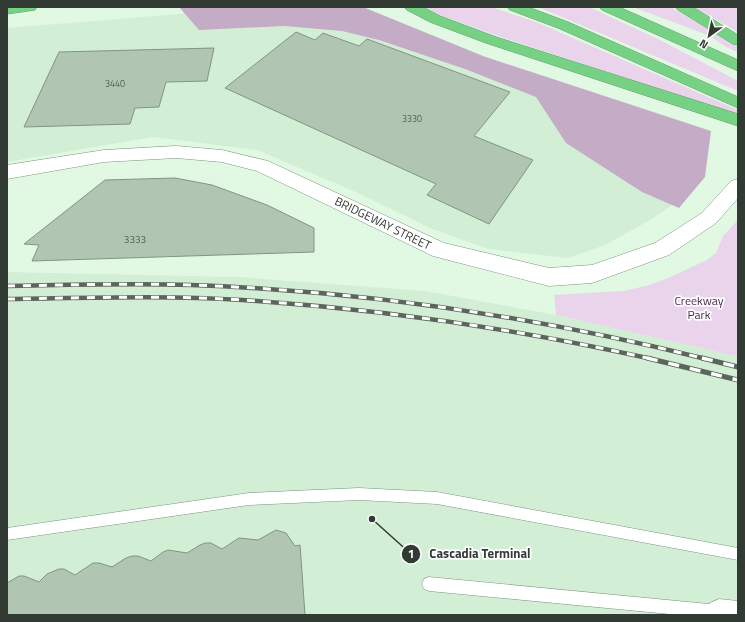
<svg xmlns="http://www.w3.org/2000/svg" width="745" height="622" viewBox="0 0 745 622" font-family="'Titillium Web',sans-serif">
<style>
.built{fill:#d2efd5}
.green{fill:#e9d4eb}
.forest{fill:#c4acc6}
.building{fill:#b0c6b2;stroke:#809582}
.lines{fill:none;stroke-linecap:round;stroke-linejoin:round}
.service-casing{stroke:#7e9380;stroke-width:1}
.minor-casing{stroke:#7e9380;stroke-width:1}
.tertiary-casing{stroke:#7e9380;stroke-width:1}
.motorway-casing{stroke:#5e9c68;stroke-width:1}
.service{fill:#fff;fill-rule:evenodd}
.minor{fill:#fff;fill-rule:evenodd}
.tertiary{fill:#fff;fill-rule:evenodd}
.motorway{fill:#76d185;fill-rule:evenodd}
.rail-far1-casing{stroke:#5a665b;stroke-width:4.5}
.rail-casing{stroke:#5a665b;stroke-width:5}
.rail-far1{stroke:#fefefe;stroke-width:3;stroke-dasharray:8;stroke-linecap:butt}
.rail{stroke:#fefefe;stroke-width:3.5;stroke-dasharray:11;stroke-linecap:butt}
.labels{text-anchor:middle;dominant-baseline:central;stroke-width:3.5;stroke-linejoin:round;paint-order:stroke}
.far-number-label{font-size:9px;fill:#525e53}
.number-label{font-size:10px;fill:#525e53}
.street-label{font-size:12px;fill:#323b33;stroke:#fefefe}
.park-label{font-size:12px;fill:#4d2b50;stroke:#fefefe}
.leader{fill:none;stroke:#323b33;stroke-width:1.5}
.callout-dot{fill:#323b33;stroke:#fefefe;stroke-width:1.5}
.mark-label{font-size:12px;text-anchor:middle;font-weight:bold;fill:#fff}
.callout-label{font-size:13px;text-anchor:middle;font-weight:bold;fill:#323b33;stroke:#fefefe;stroke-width:3.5;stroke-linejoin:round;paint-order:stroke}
</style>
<rect width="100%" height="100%" fill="#e1f8e3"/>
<g class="built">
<path d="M 266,7 L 316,7 L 697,138 L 684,197 L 652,219 L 605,245 L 568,258 L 488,249 L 430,228 L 356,192 L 257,150 L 153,137 L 7,162 L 7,28 Z"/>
<path d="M 7,272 L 238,277 L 425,291 L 556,315 L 702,348 L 738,357 L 738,615 L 7,615 Z"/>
</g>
<g class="green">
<path d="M 425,7 L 491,7 L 536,22 L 738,110 L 738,115 L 495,35 L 440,15 Z"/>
<path d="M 538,7 L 589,7 L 662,41 L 738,81 L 738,91 Z"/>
<path d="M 633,7 L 671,7 L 738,47 L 738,52 L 726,47 L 710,36 Z"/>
<path d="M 694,7 L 735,7 L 738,9 L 738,32 Z"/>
<path d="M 738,220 L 738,357 L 702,348 L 556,315 L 554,295 L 623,291 L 646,286 L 666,279 L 707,260 L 716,253 L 723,236 Z"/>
</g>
<path class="forest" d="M 179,7 L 363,7 L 483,56 L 711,131 L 705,177 L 679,208 L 642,192 L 566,143 L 536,97 L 465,69 L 379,40 L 342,31 L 284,26 L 199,30 Z"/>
<g class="building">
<path d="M 296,32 L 315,40 L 323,33 L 359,46 L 367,39 L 510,92 L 474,136 L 533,160 L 489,224 L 427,195 L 436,184 L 225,88 Z"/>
<path d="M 214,48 L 207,81 L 166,82 L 159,107 L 135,108 L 130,124 L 24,127 L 59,52 Z"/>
<path d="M 175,178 L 212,185 L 267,205 L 314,228 L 314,252 L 32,261 L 39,245 L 24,244 L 105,180 Z"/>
<path d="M 276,530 L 286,533 L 295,546 L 300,545 L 305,615 L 7,615 L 7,583 L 19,576 L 24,576 L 39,582 L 47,574 L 59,569 L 64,569 L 75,575 L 93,563 L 99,563 L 112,567 L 126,558 L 132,556 L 138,556 L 151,561 L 163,552 L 168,550 L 187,553 L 200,545 L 205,543 L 211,543 L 222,549 L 239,538 L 258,540 Z"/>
</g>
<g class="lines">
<defs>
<g id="service">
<path d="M 359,488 L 437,492 L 738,548 L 738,560 L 437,504 L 359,500 L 249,505 L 7,540 L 7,528 L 249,493 Z"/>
<path d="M 429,577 L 719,605 L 724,607 L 726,615 L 680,615 L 429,591 L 424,589 L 422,584 L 424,579 Z"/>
</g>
<path id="minor" d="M 719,599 L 738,601 L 738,615 L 707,615 L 706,612 L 710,603 Z"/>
<path id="tertiary" d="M 176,146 L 222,150 L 268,161 L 444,243 L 549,268 L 592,265 L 655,243 L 702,213 L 731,181 L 738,179 L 738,198 L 716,223 L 669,255 L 592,283 L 549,286 L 433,256 L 257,171 L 222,162 L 176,158 L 104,162 L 7,179 L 7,165 L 104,150 Z"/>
<g id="motorway">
<path d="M 7,7 L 37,7 L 35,10 L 7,14 Z"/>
<path d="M 405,7 L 423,7 L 440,16 L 496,37 L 738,114 L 738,126 L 486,43 L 430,22 L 407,10 Z"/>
<path d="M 508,7 L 528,7 L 568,22 L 738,97 L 738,108 L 558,28 L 510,10 Z"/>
<path d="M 600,7 L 619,7 L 738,60 L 738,71 L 602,10 Z"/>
<path d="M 676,7 L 693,7 L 738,35 L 738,45 L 733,44 L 678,10 Z"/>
</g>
</defs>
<use href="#service" class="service-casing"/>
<use href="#minor" class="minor-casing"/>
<use href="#tertiary" class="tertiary-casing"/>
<use href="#motorway" class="motorway-casing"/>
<use href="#service" class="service"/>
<use href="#minor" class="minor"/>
<use href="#tertiary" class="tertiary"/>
<use href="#motorway" class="motorway"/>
<defs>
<g id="rail-far1">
<path d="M 7,286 C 68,285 130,283 191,285 C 365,291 537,317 706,359"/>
<path d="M 7,299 C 85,298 164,295 242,300 C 380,309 517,329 652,359"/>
</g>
<g id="rail">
<path d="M 647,358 L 738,380"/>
<path d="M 702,358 L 738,367"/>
</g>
</defs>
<use href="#rail-far1" class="rail-far1-casing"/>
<use href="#rail" class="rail-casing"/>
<use href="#rail-far1" class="rail-far1"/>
<use href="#rail" class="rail"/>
</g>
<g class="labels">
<g class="far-number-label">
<text x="115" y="83">3440</text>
<text x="412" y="118">3330</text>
</g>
<g class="number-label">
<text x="135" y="239">3333</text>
</g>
<g class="street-label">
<text transform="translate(383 223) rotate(26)">BRIDGEWAY STREET</text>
</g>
<g class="park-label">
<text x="699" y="300">Creekway<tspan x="699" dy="14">Park</tspan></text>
</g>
</g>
<path class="leader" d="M372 519L411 554"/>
<g class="callout-dot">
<circle cx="372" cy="519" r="4"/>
<circle cx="411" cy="554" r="10"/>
</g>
<g class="mark-label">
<text x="411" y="558">1</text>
</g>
<g class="callout-label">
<text x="480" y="558">Cascadia Terminal</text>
</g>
<rect width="745" height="622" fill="none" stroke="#323b33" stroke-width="16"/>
<g transform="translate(709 36) rotate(213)" stroke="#fefefe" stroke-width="3" paint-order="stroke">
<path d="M0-3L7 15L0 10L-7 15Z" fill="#323b33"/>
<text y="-6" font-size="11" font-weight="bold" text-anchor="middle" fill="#323b33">N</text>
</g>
</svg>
